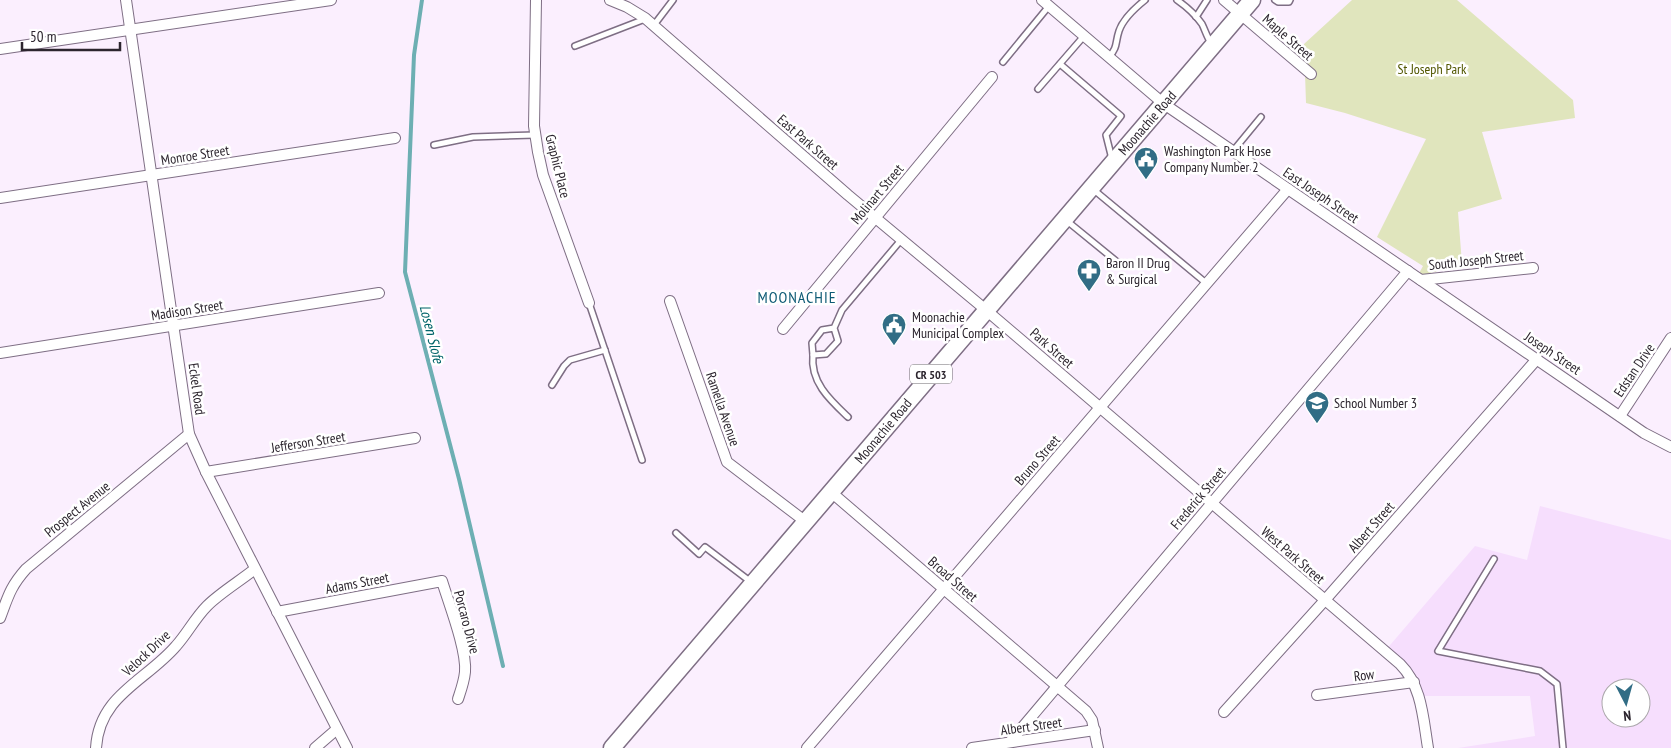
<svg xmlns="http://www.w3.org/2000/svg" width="1671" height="748" viewBox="0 0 1671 748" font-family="'PT Sans Narrow',sans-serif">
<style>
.built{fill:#f6defd;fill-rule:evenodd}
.green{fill:#e0e5bd}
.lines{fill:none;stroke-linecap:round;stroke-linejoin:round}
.stream{stroke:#6dafb3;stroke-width:4}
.lane-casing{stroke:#7e6e84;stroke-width:8}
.street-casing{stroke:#7e6e84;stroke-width:12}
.primary-casing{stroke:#7e6e84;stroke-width:19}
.lane{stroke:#fff;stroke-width:5}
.street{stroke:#fff;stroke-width:10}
.primary{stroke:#fff;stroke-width:16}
.labels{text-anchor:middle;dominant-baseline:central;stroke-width:5;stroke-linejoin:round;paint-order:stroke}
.shield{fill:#fff;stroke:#6b666d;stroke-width:1}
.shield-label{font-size:12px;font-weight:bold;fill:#2c252e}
.street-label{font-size:14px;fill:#2c252e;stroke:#fff}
.park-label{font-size:14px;fill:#525701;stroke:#fff}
.poi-label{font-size:14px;fill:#2c252e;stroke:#fff;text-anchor:start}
.water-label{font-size:15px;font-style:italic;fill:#00646a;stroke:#fff}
.quarter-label{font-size:16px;letter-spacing:1px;fill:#0e5b75;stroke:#fff}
</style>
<rect width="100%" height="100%" fill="#fbeffe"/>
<path class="built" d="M 1540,506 L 1671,540 L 1671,748 L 1458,748 L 1535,736 L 1530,696 L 1420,696 L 1385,651 L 1475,546 L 1527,560 ZM 1611,688 L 1641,688 L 1641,718 L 1611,718 Z"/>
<path class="green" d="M 1352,0 L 1457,0 L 1573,100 L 1575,118 L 1482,132 L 1502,199 L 1458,212 L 1462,264 L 1417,277 L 1423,266 L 1377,237 L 1426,139 L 1345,113 L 1306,103 L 1304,44 Z"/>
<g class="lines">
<path class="stream" d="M 422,0 L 414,55 L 405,272 L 459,479 L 503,666"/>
<defs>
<g id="lane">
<path d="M 1177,0 C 1187,7 1195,14 1202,24 C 1205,30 1207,37 1211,43"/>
<path d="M 1275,0 L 1278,2 L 1289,2 L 1290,0"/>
<path d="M 1196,17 L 1207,0"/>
<path d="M 654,25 L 673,0"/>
<path d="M 575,46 L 645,19"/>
<path d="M 1109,57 C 1118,47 1115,43 1119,31 C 1123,19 1135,8 1145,0"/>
<path d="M 1003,62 L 1049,6"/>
<path d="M 1060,64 L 1121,116 L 1106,135 L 1112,159"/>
<path d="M 1038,89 L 1084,36"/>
<path d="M 434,145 L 473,137 L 535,135"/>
<path d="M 1233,151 L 1261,117"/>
<path d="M 1094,190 L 1206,283"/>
<path d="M 1067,221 L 1121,265"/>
<path d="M 589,303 L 642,460"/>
<path d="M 834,328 L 822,330 L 812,343 L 813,355 L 826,354 L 838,341 L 834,328 L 842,310 L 901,240"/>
<path d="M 813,355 C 810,382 830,400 848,417"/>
<path d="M 552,385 L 564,366 L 570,360 L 605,350"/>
<path d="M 676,533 L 699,554 L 705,547 L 751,582"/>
<path d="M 1494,559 L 1438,651 L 1540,671 L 1557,684 L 1563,748"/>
</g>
<g id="street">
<path d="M 126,0 L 189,434 L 206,472 L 347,748"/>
<path d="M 536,0 L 534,126 L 538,152 L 543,175 L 589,303"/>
<path d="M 610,0 L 627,7 L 645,18 L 848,195 L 986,310 L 1400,664 C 1422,686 1423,718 1428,748"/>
<path d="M 1042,0 L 1164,104 L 1644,433 L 1671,447"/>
<path d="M 1224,0 L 1311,74"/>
<path d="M 0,49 L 331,0"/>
<path d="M 0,198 L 395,138"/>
<path d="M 1421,280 L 1533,268"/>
<path d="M 670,301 L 727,462 L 806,522"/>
<path d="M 783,329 L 992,77"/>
<path d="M 0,353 L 379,293"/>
<path d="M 1620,416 L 1671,338"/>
<path d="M 206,472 L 415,438"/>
<path d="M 831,492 L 1086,711 L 1092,720 L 1098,748"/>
<path d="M 277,612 L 442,581 C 449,604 467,650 465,672 C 464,682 461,690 458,699"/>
<path d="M 0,618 C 8,597 10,587 26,569 L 189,434"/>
<path d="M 1317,695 L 1414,682"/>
<path d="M 1224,712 L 1325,600 L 1537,359"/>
<path d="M 1010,742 L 1408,271"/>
<path d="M 96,748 C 99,695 146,681 176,646 C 187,634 195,618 207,606 C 220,593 240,581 255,569"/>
<path d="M 315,748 L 337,729"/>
<path d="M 807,748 L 1288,189"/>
<path d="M 972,748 L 1095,730"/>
</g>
<path id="primary" d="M 612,748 L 1252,0"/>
</defs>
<use href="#lane" class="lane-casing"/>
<use href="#street" class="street-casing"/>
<use href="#primary" class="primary-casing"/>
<use href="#lane" class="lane"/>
<use href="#street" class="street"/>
<use href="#primary" class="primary"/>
</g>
<defs>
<symbol id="civic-pin" viewBox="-11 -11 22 30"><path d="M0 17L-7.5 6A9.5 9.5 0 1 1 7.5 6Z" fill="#316d85" stroke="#fff"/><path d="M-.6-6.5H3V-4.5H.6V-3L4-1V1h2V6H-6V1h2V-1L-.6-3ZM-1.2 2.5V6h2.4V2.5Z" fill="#fff"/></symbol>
<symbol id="pharmacy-pin" viewBox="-11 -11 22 30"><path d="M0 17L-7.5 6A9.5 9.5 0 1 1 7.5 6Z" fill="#316d85" stroke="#fff"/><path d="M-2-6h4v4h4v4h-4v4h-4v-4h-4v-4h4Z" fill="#fff"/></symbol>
<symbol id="school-pin" viewBox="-11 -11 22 30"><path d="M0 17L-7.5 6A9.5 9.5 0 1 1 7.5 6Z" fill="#316d85" stroke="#fff"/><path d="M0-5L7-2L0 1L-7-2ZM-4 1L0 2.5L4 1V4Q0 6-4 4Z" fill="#fff"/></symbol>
</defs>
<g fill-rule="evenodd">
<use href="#civic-pin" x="1132" y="145" width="28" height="38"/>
<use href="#pharmacy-pin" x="1075" y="257" width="28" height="38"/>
<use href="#civic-pin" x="880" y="311" width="28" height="38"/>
<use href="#school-pin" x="1303" y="389" width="28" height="38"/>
</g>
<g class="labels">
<rect class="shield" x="910" y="364.5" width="42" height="19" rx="4"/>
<g class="shield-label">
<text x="931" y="374">CR 503</text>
</g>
<g class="street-label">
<text transform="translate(1288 37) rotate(41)">Maple Street</text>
<text transform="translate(1147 123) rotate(-49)">Moonachie Road</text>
<text transform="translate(808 142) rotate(41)">East Park Street</text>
<text transform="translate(195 155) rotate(-9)">Monroe Street</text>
<text transform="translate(558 166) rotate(76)">Graphic Place</text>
<text transform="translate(877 194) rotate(-50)">Molinart Street</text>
<text transform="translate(1321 195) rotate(34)">East Joseph Street</text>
<text transform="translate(1476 260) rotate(-6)">South Joseph Street</text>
<text transform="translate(187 310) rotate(-9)">Madison Street</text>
<text transform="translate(1052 348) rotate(41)">Park Street</text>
<text transform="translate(1553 353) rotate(34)">Joseph Street</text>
<text transform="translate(1634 370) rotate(-56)">Edstan Drive</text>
<text transform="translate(197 389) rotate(82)">Eckel Road</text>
<text transform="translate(723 409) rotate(71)">Ramella Avenue</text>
<text transform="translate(883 431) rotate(-50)">Moonachie Road</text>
<text transform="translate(308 442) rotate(-9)">Jefferson Street</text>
<text transform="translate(1037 460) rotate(-49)">Bruno Street</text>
<text transform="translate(1198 498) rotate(-50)">Frederick Street</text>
<text transform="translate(77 509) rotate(-39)">Prospect Avenue</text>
<text transform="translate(1371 527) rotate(-49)">Albert Street</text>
<text transform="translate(1293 555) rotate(41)">West Park Street</text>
<text transform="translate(953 579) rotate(41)">Broad Street</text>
<text transform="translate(357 583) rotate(-11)">Adams Street</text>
<text transform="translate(467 622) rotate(75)">Porcaro Drive</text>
<text transform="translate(146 653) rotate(-43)">Velock Drive</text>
<text transform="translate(1364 675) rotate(-7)">Row</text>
<text transform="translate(1031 726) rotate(-8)">Albert Street</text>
</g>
<g class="park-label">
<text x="1432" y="69">St Joseph Park</text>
</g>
<g class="poi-label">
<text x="1164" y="151">Washington Park Hose<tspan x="1164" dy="16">Company Number 2</tspan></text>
<text x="1106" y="263">Baron II Drug<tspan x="1106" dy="16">&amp; Surgical</tspan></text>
<text x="912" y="317">Moonachie<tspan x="912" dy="16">Municipal Complex</tspan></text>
<text x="1334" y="403">School Number 3</text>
</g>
<g class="water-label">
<text transform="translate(432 334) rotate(76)">Losen Slofe</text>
</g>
<g class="quarter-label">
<text x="797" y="297">MOONACHIE</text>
</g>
</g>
<g transform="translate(1626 703) rotate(174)"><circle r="24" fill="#ffffff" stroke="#aba8ab"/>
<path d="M0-4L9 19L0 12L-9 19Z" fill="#316d85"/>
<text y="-8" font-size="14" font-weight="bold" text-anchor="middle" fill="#2c252e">N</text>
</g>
<path d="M22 42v8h98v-8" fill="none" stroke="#2c252e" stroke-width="2.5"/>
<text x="30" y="42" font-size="15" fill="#2c252e" stroke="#ffffff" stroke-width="4" paint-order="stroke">50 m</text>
</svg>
